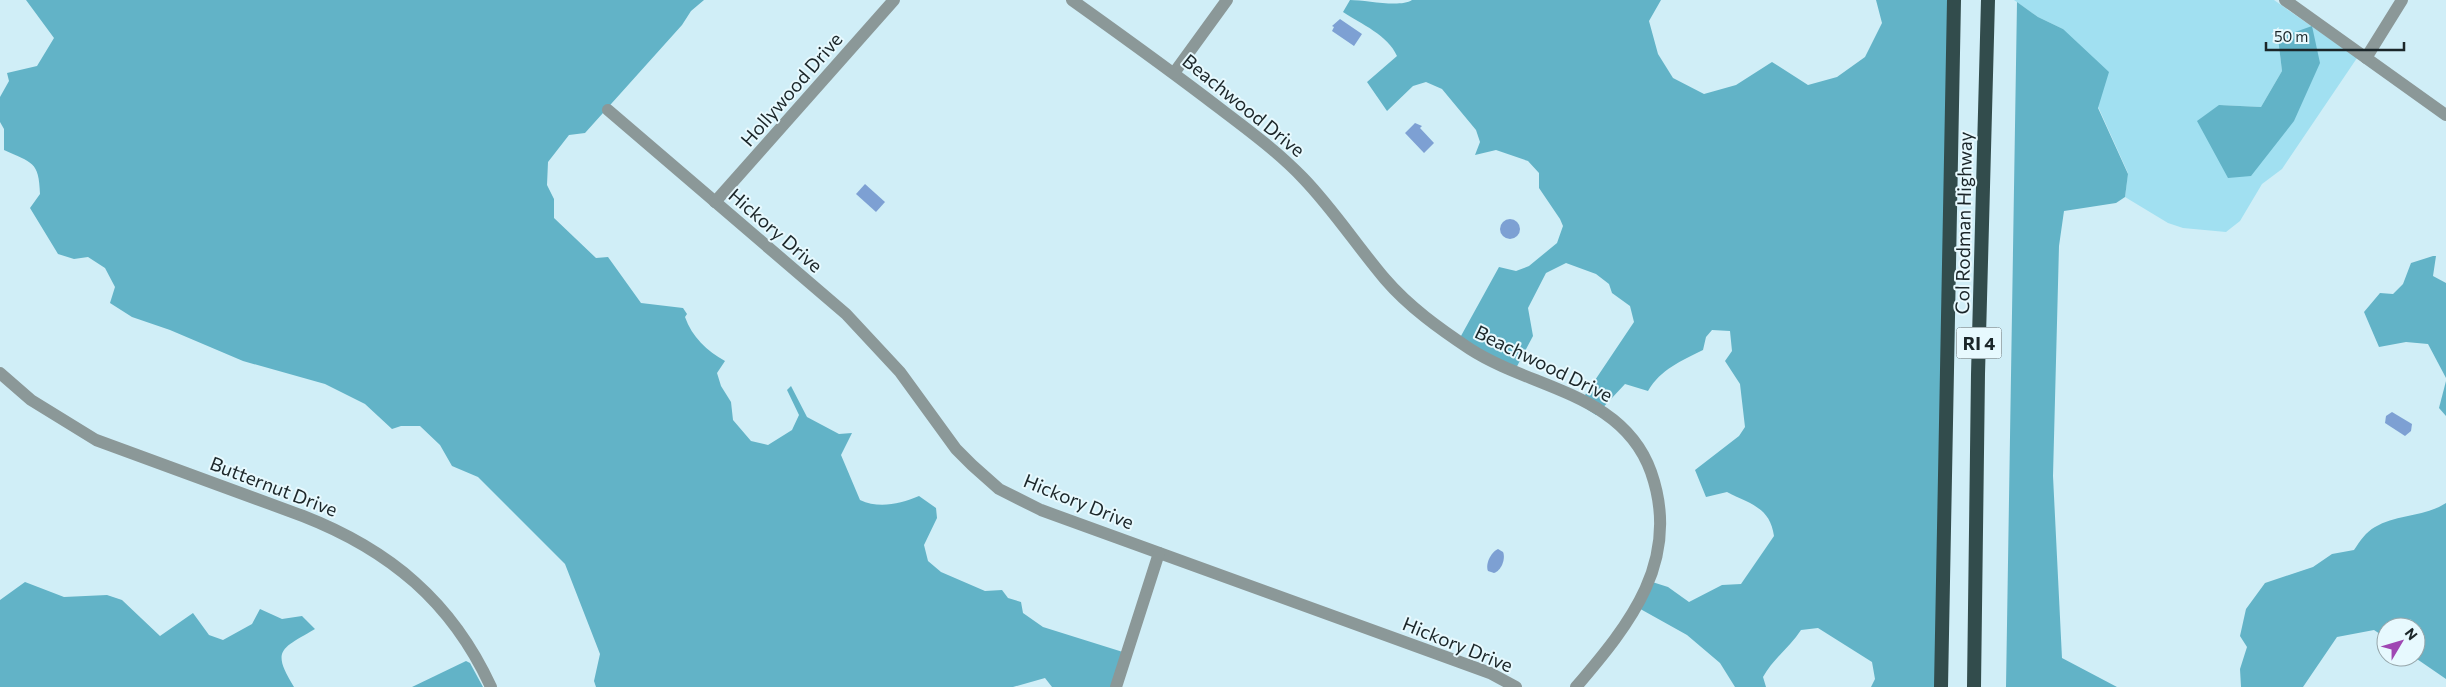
<svg xmlns="http://www.w3.org/2000/svg" width="2446" height="687" viewBox="0 0 2446 687" font-family="Commissioner,sans-serif">
<style>
.green{fill:#a1e0f1;fill-rule:evenodd}
.forest{fill:#62b3c7}
.water{fill:#7da0d3}
.lines{fill:none;stroke-linecap:round;stroke-linejoin:round}
.minor{stroke:#8b9898;stroke-width:12}
.tertiary{stroke:#8b9898;stroke-width:12}
.trunk{stroke:#324c4c;stroke-width:14}
.labels{text-anchor:middle;dominant-baseline:central;stroke-width:4;stroke-linejoin:round;paint-order:stroke}
.shield{fill:#e7f9fe;stroke:#586569;stroke-width:1}
.shield-label{font-size:18px;font-weight:bold;fill:#1b2629}
.street-label{font-size:19px;fill:#1b2629;stroke:#e7f9fe}
</style>
<rect width="100%" height="100%" fill="#d0eef7"/>
<path class="green" d="M 2014,0 L 2274,0 L 2357,58 L 2282,169 L 2262,184 L 2240,221 L 2226,232 L 2183,228 L 2168,223 L 2125,197 L 2128,173 L 2063,29 L 2038,17 ZM 2278,38 L 2294,121 L 2219,105 L 2261,107 L 2282,71 Z"/>
<g class="forest">
<path d="M 26,0 L 704,0 L 691,11 L 682,25 L 585,133 L 569,135 L 548,162 L 547,185 L 554,199 L 554,218 L 596,258 L 608,257 L 641,303 L 683,308 L 687,314 L 685,317 C 692,337 707,351 725,361 L 717,373 L 721,386 L 731,402 L 733,420 L 751,441 L 768,445 L 792,430 L 799,415 L 787,390 L 791,386 L 807,417 L 839,434 L 852,433 L 841,455 L 860,500 C 879,509 900,504 919,496 L 936,508 L 937,518 L 924,545 L 928,561 L 941,572 L 985,591 L 1002,590 L 1008,598 L 1021,602 L 1023,613 L 1043,627 L 1126,653 L 1116,687 L 1052,687 L 1045,678 L 1013,687 L 596,687 L 594,681 L 600,654 L 565,564 L 478,477 L 452,466 L 440,445 L 420,426 L 401,426 L 392,429 L 365,404 L 325,384 L 243,361 L 170,330 L 132,317 L 110,303 L 115,287 L 105,268 L 88,257 L 74,259 L 58,254 L 30,208 L 40,194 C 39,161 32,163 4,150 L 4,129 L 0,122 L 0,97 L 9,81 L 7,73 L 37,66 L 54,38 Z"/>
<path d="M 1350,0 C 1366,0 1400,8 1412,0 L 1661,0 L 1649,21 L 1658,54 L 1673,78 L 1704,94 L 1736,85 L 1772,62 L 1808,85 L 1837,77 L 1865,57 L 1882,23 L 1876,0 L 1954,0 L 1942,687 L 1871,687 L 1875,679 L 1872,662 L 1818,628 L 1801,630 C 1790,647 1773,659 1763,677 L 1766,687 L 1735,687 L 1720,663 L 1687,635 L 1635,606 L 1646,580 L 1668,587 L 1689,602 L 1722,585 L 1741,584 L 1774,536 C 1770,507 1750,504 1727,492 L 1706,497 L 1695,470 L 1739,436 L 1745,427 L 1740,384 L 1725,361 L 1732,351 L 1730,331 L 1712,330 L 1706,337 L 1703,350 C 1681,361 1661,369 1648,391 L 1625,384 L 1596,415 L 1579,404 L 1634,322 L 1630,306 L 1612,293 L 1609,284 L 1596,274 L 1566,263 L 1546,273 L 1528,308 L 1533,336 L 1514,372 L 1456,345 L 1499,267 L 1516,271 L 1529,266 L 1557,243 L 1563,226 L 1560,219 L 1539,188 L 1539,173 L 1528,161 L 1496,150 L 1475,155 L 1480,142 L 1476,130 L 1442,89 L 1426,82 L 1413,86 L 1387,111 L 1367,82 L 1397,56 C 1388,35 1361,24 1343,12 Z"/>
<path d="M 2017,2 L 2038,17 L 2063,29 L 2109,72 L 2098,108 L 2128,174 L 2125,197 L 2116,203 L 2064,211 L 2059,246 L 2053,476 L 2062,658 L 2117,687 L 2006,687 Z"/>
<path d="M 2312,26 L 2320,63 L 2294,121 L 2251,176 L 2228,178 L 2197,121 L 2219,105 L 2261,107 L 2282,71 L 2278,38 Z"/>
<path d="M 2433,256 L 2436,256 L 2433,276 L 2446,283 L 2446,378 L 2428,344 L 2406,342 L 2379,347 L 2364,312 L 2380,293 L 2393,294 L 2403,284 L 2411,263 Z"/>
<path d="M 2446,381 L 2446,416 L 2439,408 Z"/>
<path d="M 2446,503 L 2446,679 L 2414,657 L 2416,627 L 2386,627 L 2386,638 L 2374,630 L 2337,637 L 2303,687 L 2241,687 L 2240,669 L 2247,647 L 2240,636 L 2246,609 L 2265,583 L 2313,567 L 2332,554 L 2354,550 C 2360,541 2366,532 2375,527 C 2397,514 2425,517 2446,503 Z"/>
<path d="M 25,582 L 64,597 L 107,595 L 122,600 L 160,636 L 193,613 L 209,635 L 223,640 L 252,624 L 260,609 L 282,619 L 302,616 L 315,629 C 281,649 271,650 294,687 L 0,687 L 0,600 Z"/>
<path d="M 466,661 L 470,663 L 483,687 L 412,687 Z"/>
</g>
<g class="water">
<path d="M 1340,19 L 1362,34 L 1354,46 L 1332,31 L 1334,27 L 1332,26 Z"/>
<path d="M 1415,123 L 1422,126 L 1420,128 L 1434,143 L 1424,153 L 1405,133 Z"/>
<path d="M 865,184 L 885,202 L 876,212 L 856,194 Z"/>
<circle cx="1510" cy="229" r="10"/>
<path d="M 2392,412 L 2412,424 L 2411,431 L 2405,436 L 2385,423 L 2386,416 Z"/>
<path d="M 1498,549 L 1503,552 C 1506,559 1501,571 1494,573 L 1488,571 C 1485,564 1491,552 1498,549 Z"/>
</g>
<g class="lines">
<g class="minor">
<path d="M 1072,0 C 1121,35 1170,70 1218,107 C 1247,129 1277,151 1303,178 C 1333,209 1357,246 1385,279 C 1409,307 1440,329 1470,349 C 1532,389 1623,393 1651,472 C 1682,560 1630,624 1576,687"/>
<path d="M 2366,58 L 2402,0"/>
<path d="M 1174,73 L 1227,0"/>
<path d="M 608,110 L 846,314 L 900,372 L 956,449 L 972,465 L 999,489 L 1041,510 L 1490,673 L 1516,687"/>
<path d="M 715,202 L 894,0"/>
<path d="M 0,373 L 31,400 L 96,440 L 303,516 C 390,550 452,602 491,687"/>
<path d="M 1116,687 L 1159,553"/>
</g>
<path class="tertiary" d="M 2285,0 L 2446,115"/>
<g class="trunk">
<path d="M 1941,687 L 1954,0"/>
<path d="M 1974,687 L 1978,374 L 1988,0"/>
</g>
</g>
<g class="labels">
<rect class="shield" x="1956.5" y="327.5" width="45" height="31" rx="4"/>
<g class="shield-label">
<text x="1979" y="343">RI 4</text>
</g>
<g class="street-label">
<text transform="translate(791 89) rotate(-49)">Hollywood Drive</text>
<text transform="translate(1244 105) rotate(39)">Beachwood Drive</text>
<text transform="translate(1963 223) rotate(-89)">Col Rodman Highway</text>
<text transform="translate(776 230) rotate(41)">Hickory Drive</text>
<text transform="translate(1544 363) rotate(26)">Beachwood Drive</text>
<text transform="translate(274 486) rotate(21)">Butternut Drive</text>
<text transform="translate(1079 501) rotate(22)">Hickory Drive</text>
<text transform="translate(1458 644) rotate(22)">Hickory Drive</text>
</g>
</g>
<g transform="translate(2401 642) rotate(52)"><circle r="24" fill="#e7f9fe" stroke="#95a5a9"/>
<path d="M0-4L9 19L0 12L-9 19Z" fill="#9f47b3"/>
<text y="-8" font-size="14" font-weight="bold" text-anchor="middle" fill="#1b2629">N</text>
</g>
<path d="M2266 42v8h138v-8" fill="none" stroke="#1b2629" stroke-width="2.5"/>
<text x="2274" y="42" font-size="15" fill="#1b2629" stroke="#e7f9fe" stroke-width="4" paint-order="stroke">50 m</text>
</svg>
